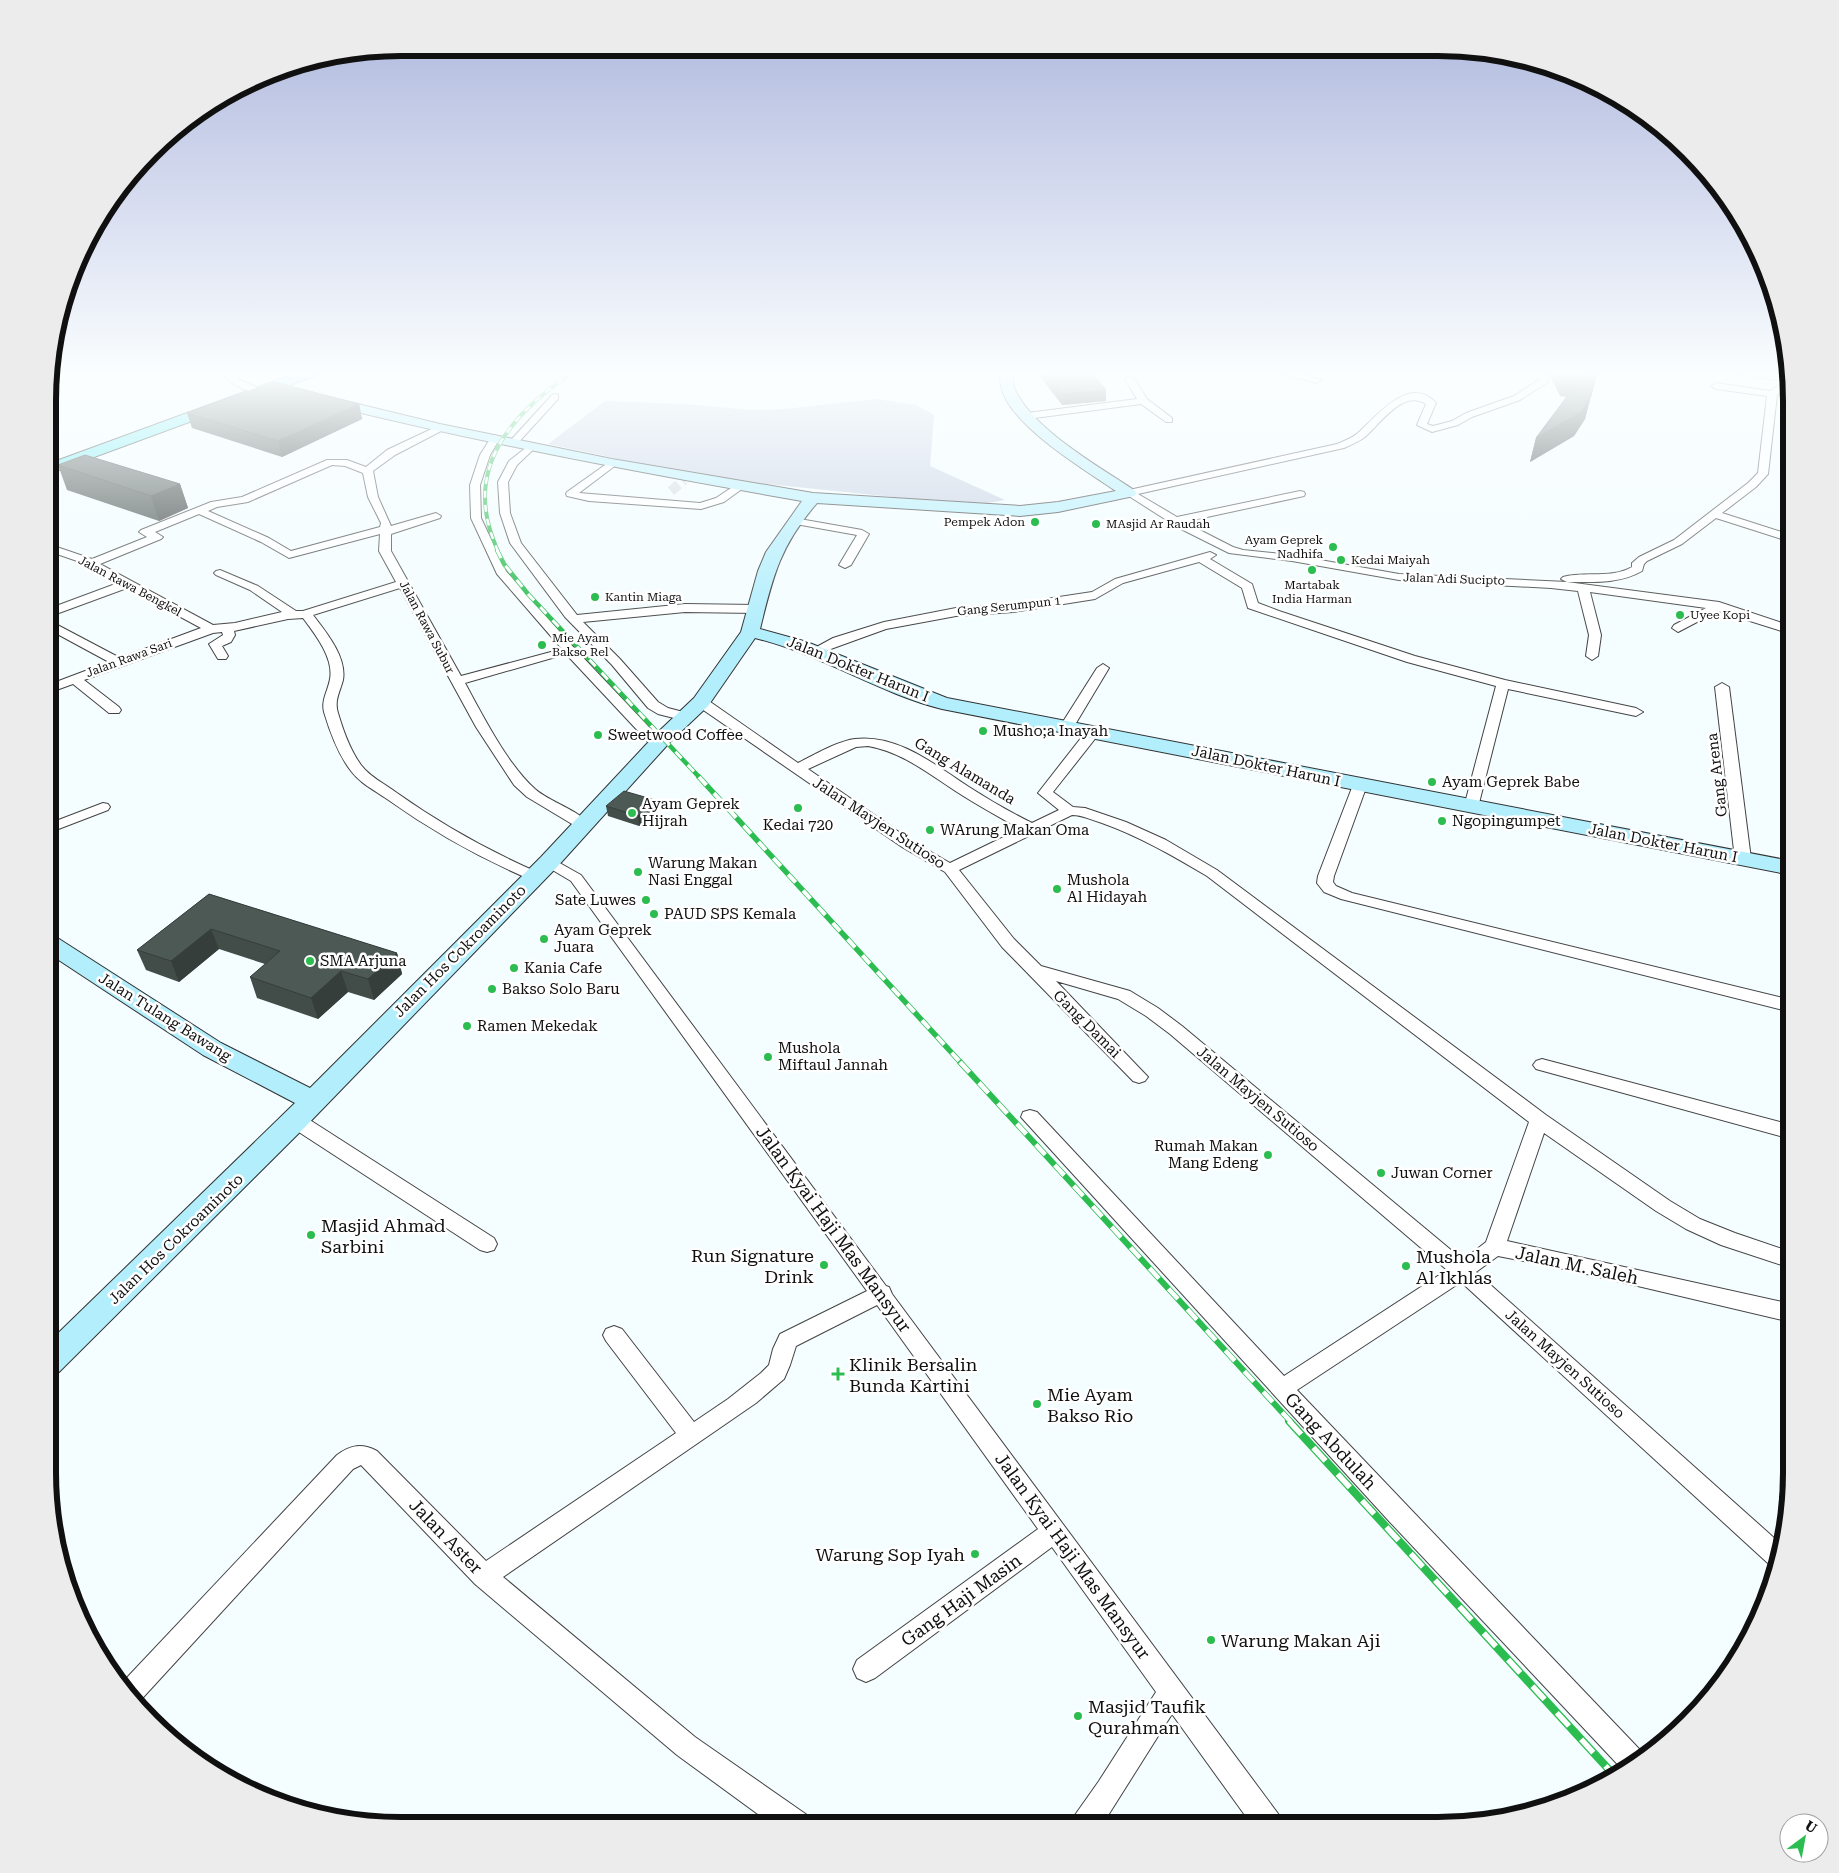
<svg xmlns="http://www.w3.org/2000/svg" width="1839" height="1873" viewBox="0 0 1839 1873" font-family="'Roboto Serif',serif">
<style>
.cemetery{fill:#c4cfe1}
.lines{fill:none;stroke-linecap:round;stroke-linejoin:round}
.street-tunnel{stroke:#d2d9db;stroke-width:10;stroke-dasharray:10 5;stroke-linecap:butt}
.street-casing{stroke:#434343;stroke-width:2}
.secondary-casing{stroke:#323232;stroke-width:2}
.primary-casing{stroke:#212121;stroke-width:2}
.street{fill:#fff;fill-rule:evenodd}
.secondary{fill:#b2eefc;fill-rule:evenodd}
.primary{fill:#6febf3;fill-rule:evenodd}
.rail-far4-casing{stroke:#2cbd51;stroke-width:4}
.rail-far3-casing{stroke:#2cbd51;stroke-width:4.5}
.rail-far2-casing{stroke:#2cbd51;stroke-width:5.5}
.rail-far1-casing{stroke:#2cbd51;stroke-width:6}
.rail-casing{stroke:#2cbd51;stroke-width:8}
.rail-far4{stroke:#fff;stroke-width:2.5;stroke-dasharray:7;stroke-linecap:butt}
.rail-far3{stroke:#fff;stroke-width:3;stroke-dasharray:9;stroke-linecap:butt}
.rail-far2{stroke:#fff;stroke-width:4;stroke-dasharray:11;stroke-linecap:butt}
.rail-far1{stroke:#fff;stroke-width:4.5;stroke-dasharray:14;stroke-linecap:butt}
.rail{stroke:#fff;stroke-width:5.5;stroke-dasharray:18;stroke-linecap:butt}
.wall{fill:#424d49}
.shaded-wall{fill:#363e3c}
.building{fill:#4d5955;stroke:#363e3c}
.poi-dot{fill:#2cbd51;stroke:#fff;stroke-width:2}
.labels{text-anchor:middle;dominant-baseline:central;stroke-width:5;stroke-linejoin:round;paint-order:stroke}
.far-poi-label{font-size:12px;fill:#101010;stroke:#fff;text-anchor:start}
.far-street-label{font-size:12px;fill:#101010;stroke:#fff}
.street-label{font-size:15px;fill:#101010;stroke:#fff}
.poi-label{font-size:15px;fill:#101010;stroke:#fff;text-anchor:start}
.near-poi-label{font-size:18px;fill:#101010;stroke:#fff;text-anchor:start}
.near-street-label{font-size:18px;fill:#101010;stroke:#fff}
.rim{fill:none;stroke:#101010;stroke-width:6}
</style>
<rect width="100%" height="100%" fill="#f4fdff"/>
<path class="cemetery" d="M 876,399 L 916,405 L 934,415 L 930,466 L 1005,500 L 987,503 L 903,498 L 709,478 L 548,444 L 605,401 L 685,404 L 750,410 L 785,409 Z"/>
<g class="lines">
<path class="street-tunnel" d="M 671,491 L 684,480"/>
<defs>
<g id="street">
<path d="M 223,371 L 231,371 L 240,380 L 265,391 L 260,394 C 245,390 229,386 223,371 Z"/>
<path d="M 1277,371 L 1291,371 L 1322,380 L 1317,383 L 1278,373 Z"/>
<path d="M 1539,371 L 1547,371 L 1548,382 L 1520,400 L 1472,417 L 1458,425 L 1432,432 L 1417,425 L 1426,404 C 1403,389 1381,423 1365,437 C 1358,442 1351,445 1344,448 L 1138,494 L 1177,517 L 1300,491 L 1304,492 L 1305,494 L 1304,496 L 1184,522 L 1233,547 L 1243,550 L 1292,555 L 1399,574 L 1567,582 L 1561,579 L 1563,577 C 1585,571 1611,579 1632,567 L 1632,563 L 1639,557 L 1674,540 L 1748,483 L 1758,473 L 1767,396 L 1716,389 L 1711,386 L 1716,383 L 1770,391 L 1785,381 L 1736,374 L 1732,371 L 1754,371 L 1790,376 L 1791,385 L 1777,395 L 1768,474 L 1756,487 L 1722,513 L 1791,535 L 1791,542 L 1716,518 L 1682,544 L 1647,561 L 1644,564 L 1642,571 C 1620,584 1592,582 1567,582 L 1719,602 L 1791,626 L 1791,634 L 1718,611 L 1678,632 L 1672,628 L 1674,625 L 1706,608 L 1590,592 L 1601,635 L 1598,656 L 1592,660 L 1586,656 L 1589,635 L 1578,591 L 1551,588 L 1399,580 L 1292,561 L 1229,553 L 1179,528 L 1124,493 L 1129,490 L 1337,444 C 1344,441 1352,438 1358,433 C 1377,416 1409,374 1436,403 L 1427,424 L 1433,426 L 1452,421 L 1466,413 L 1514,396 L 1540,379 Z"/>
<path d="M 1130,376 L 1133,377 L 1147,399 L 1172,418 L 1172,422 L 1166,422 L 1141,404 L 1027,419 L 1022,416 L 1027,413 L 1137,399 L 1125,379 Z"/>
<path d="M 555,394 L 558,395 L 558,399 L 517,444 L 511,444 L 511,440 L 552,395 Z"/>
<path d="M 440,425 L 443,426 L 443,430 L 395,455 L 373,471 L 378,497 L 391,526 L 436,513 L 441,516 L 440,518 L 391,534 L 391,551 L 461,676 L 562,649 L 497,574 L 471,518 L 470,485 L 480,455 L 492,436 L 495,435 L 500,438 L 490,455 L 480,485 L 481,518 L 506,571 L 575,649 L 665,744 L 663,747 L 653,747 L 566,654 L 465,683 C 483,716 507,764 535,789 C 548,801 580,811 589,824 L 587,827 L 577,827 L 527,797 L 514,785 L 476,727 L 400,588 L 313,615 C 326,632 347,657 343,680 C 340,692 334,700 338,713 C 343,730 350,750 361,765 C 370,777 385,784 397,793 C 442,825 489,851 539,873 L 542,876 L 539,879 L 529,879 C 478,857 432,831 387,799 C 374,790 360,783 351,771 C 338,754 330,732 324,712 C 321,700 328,691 330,679 C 334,658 315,634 303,618 L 288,619 L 234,631 L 235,635 L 231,642 L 222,646 L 228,656 L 226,659 L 218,659 L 209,644 L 223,635 L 222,632 L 213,633 L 84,680 L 119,707 L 121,710 L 119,713 L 109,713 L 73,684 L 48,693 L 48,685 L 109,662 L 48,629 L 48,620 L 120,658 L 201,628 L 127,588 L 48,617 L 48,609 L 118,583 L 83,563 L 48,551 L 48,544 L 92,559 L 147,537 L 139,532 L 141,530 L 211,502 L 242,497 L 327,460 L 347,460 L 366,467 L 387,450 ZM 332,465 L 345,466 L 363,473 L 368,497 L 381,523 L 380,527 L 291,551 L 269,538 L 208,511 L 217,507 L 248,502 ZM 199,514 L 261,542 L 289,558 L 380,534 L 379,551 L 396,582 L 303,611 L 296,611 L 258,586 L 220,570 L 216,571 L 214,573 L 216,575 L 250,590 L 282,612 L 235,623 L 213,625 L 100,564 L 161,539 L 163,537 L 155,532 Z"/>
<path d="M 532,443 L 537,446 L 517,465 L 508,482 L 510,513 L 521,543 L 577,615 L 685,604 L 756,605 L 762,609 L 756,613 L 685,612 L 583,622 L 620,659 L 658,702 L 668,708 L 691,714 L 693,717 L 691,720 L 686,721 L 658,714 L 648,708 L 612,665 L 565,617 L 510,543 L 500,513 L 498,482 L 509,461 Z"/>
<path d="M 612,460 L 617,463 L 616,465 L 579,493 L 700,503 L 716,498 L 737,484 L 741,483 L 746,486 L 724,502 L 701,509 L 589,501 L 567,496 L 566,494 L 567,492 Z"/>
<path d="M 794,518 L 862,530 L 869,534 L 851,565 L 845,568 L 839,565 L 857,535 L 790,523 L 789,521 Z"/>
<path d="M 1210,552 L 1216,555 L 1210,559 L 1252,584 L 1258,603 L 1279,611 L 1415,656 L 1505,680 L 1636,708 L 1643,712 L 1636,716 L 1508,689 L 1478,807 L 1476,810 L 1466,810 L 1464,807 L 1496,686 L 1407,662 L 1248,608 L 1242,588 L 1199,562 L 1123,583 L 1095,599 L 1013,612 L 956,616 L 886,629 L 817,654 L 811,650 L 833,638 L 884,622 L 956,608 L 1013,604 L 1092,592 L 1115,579 Z"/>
<path d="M 1103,664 L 1109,668 L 1073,728 L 1071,731 L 1061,731 L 1059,728 L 1097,668 Z"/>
<path d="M 1722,683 L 1729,687 L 1751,859 L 1748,862 L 1738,862 L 1735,859 L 1715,687 Z"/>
<path d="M 701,698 L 706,699 L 798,763 C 814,755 838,741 855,739 C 898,734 935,765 969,787 C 989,800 1010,812 1032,823 L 1059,810 L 1038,793 L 1088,729 L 1098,729 L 1100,732 L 1098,735 L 1053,792 L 1073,807 L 1085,808 L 1126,822 L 1166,840 L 1217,870 L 1546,1115 L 1670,1201 L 1700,1219 L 1735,1233 L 1791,1252 L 1791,1268 L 1721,1245 L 1686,1229 L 1656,1211 L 1544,1133 L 1507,1241 L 1791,1304 L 1791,1322 L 1574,1271 L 1498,1256 L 1476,1272 L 1782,1545 L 1777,1568 L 1771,1566 L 1461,1282 L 1297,1390 L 1643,1753 L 1645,1757 L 1622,1769 L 1388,1520 L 1021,1117 L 1023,1112 L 1030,1110 L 1037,1112 L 1284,1376 L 1447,1270 L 1170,1034 L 1146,1016 L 1118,999 L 1056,981 L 1148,1077 L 1145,1081 L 1139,1083 L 1133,1081 L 1002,947 L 945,872 L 902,847 L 696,705 L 694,702 ZM 868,746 C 902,752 928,773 957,792 C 977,805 999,817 1020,829 L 950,863 L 912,841 L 808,769 L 856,747 ZM 1072,815 C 1082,815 1092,820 1102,823 C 1139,836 1173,856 1207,876 L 1529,1122 L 1486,1242 L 1463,1260 L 1182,1026 L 1158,1008 L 1130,991 L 1041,966 L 1014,939 L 959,870 Z"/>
<path d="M 1360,781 L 1365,782 L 1367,785 L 1334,876 L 1333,882 L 1336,886 L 1352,893 L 1791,1000 L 1791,1012 L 1341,899 L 1324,892 L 1317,883 L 1318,876 L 1353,785 L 1355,782 Z"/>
<path d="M 103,803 L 108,804 L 110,807 L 108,810 L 48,833 L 48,824 Z"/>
<path d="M 549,857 L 581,875 L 886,1286 L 889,1287 L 892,1294 L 1279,1815 L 1283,1825 L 1252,1825 L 1172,1714 L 1102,1825 L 1071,1825 L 1075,1815 L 1099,1781 L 1156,1692 L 1052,1547 L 875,1678 L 866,1682 L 857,1678 L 853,1669 L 857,1660 L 1038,1529 L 877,1305 L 796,1346 L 790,1365 L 784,1379 L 756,1403 L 503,1577 L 695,1737 L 807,1815 L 811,1825 L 773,1825 L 677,1755 L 475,1584 L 361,1465 L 353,1469 L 137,1704 L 120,1687 L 120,1685 L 337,1455 C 351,1445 362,1443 377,1451 L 486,1561 L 676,1433 L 606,1341 L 603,1335 L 606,1329 L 614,1326 L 622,1329 L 694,1422 L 728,1399 L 761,1373 L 769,1365 L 773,1349 L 780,1334 L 867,1291 L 571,881 L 544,865 L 541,862 L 544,859 Z"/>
<path d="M 1542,1059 L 1791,1125 L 1791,1139 L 1536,1069 L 1533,1065 L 1536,1061 Z"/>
<path d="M 295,1113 L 302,1115 L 494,1238 L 497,1244 L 494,1250 L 487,1252 L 480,1250 L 288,1125 L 286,1120 L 288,1115 Z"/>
</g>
<path id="secondary" d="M 1000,371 L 1012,371 C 1013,377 1013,384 1015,390 C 1034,430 1098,466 1134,490 L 1137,493 L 1134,496 L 1058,512 L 1020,516 L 817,503 C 780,546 773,576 760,629 L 807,642 L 947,698 L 1791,861 L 1791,875 L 942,709 C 878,693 821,654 755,638 L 708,706 L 670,742 L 557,867 L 305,1127 L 59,1372 L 48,1376 L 48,1343 L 295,1103 L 203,1055 L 48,953 L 48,934 L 56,937 L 221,1043 L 310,1088 L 541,857 L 656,734 L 694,698 L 741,632 L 758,571 L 766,552 L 802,501 C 642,473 482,443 324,404 L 322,401 L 324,398 L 329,397 L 440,424 L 612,459 L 813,493 L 1020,506 L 1058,502 L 1116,491 C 1085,470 1008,424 1001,386 C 1000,381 1000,376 1000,371 Z"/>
<path id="primary" d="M 302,371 L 322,371 L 320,374 L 48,474 L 48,464 Z"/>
</defs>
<use href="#street" class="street-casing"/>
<use href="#secondary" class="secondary-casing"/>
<use href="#primary" class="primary-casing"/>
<use href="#street" class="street"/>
<use href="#secondary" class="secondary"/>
<use href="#primary" class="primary"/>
<defs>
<path id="rail-far4" d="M 498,552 C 495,543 491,535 489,526 C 470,456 522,406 575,371"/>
<path id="rail-far3" d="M 497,550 L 504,564 L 528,594 L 700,778"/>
<path id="rail-far2" d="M 699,777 L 962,1064"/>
<path id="rail-far1" d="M 960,1062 L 1291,1422"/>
<path id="rail" d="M 1289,1421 L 1613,1774"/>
</defs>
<use href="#rail-far4" class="rail-far4-casing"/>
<use href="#rail-far3" class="rail-far3-casing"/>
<use href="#rail-far2" class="rail-far2-casing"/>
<use href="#rail-far1" class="rail-far1-casing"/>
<use href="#rail" class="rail-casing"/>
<use href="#rail-far4" class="rail-far4"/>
<use href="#rail-far3" class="rail-far3"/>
<use href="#rail-far2" class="rail-far2"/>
<use href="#rail-far1" class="rail-far1"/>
<use href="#rail" class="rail"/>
</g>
<g class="wall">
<path d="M 1037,371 L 1090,371 L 1106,390 L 1106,401 L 1062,405 L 1037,373 Z"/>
<path d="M 1548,371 L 1597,371 L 1585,419 L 1574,436 L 1530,462 L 1536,438 L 1567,397 L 1560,396 Z"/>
<path d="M 359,404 L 362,419 L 282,457 L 192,428 L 187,413 Z"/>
<path d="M 58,465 L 180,484 L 188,508 L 159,521 L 67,490 Z"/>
<path d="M 606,806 L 656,810 L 639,826 L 608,816 Z"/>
<path d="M 209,894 L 397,953 L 402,974 L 374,1000 L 348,992 L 318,1019 L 257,998 L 250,977 L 265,964 L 219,949 L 179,982 L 146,970 L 137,950 Z"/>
</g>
<g class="shaded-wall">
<path d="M 1106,390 L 1106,401 L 1062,405 L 1063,394 Z"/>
<path d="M 1591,396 L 1585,419 L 1574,436 L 1530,462 L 1536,438 Z"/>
<path d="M 359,404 L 362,419 L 282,457 L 278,441 Z"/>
<path d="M 180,484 L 188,508 L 159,521 L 151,496 Z"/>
<path d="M 655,800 L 656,810 L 639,826 L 638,816 Z"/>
<path d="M 211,929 L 219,949 L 179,982 L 171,961 Z"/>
<path d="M 397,953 L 402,974 L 374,1000 L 368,979 Z"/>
<path d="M 341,971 L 348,992 L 318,1019 L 311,998 Z"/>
</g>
<g class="building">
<path d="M 1045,371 L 1090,371 L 1106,390 L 1063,394 Z"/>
<path d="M 1564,371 L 1597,371 L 1591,396 L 1581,412 L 1536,438 L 1583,375 L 1566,374 Z"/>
<path d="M 275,382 L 359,404 L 278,441 L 187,413 Z"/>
<path d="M 85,455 L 180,484 L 151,496 L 58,465 Z"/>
<path d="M 624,791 L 655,800 L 638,816 L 606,806 Z"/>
<path d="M 209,894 L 397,953 L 368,979 L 341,971 L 311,998 L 250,977 L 280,951 L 211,929 L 171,961 L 137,950 Z"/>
</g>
<linearGradient id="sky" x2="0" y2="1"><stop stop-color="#adb6dd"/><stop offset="0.59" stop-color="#fafeff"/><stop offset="1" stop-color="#fafeff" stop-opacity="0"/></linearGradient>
<rect width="1839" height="633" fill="url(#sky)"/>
<g class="poi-dot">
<circle cx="1035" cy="522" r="5"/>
<circle cx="1096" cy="524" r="5"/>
<circle cx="1333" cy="547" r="5"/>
<circle cx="1341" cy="560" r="5"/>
<circle cx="1312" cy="570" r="5"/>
<circle cx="595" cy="597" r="5"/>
<circle cx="1680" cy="615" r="5"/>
<circle cx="542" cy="645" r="5"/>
<circle cx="983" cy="731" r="5"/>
<circle cx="598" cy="735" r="5"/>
<circle cx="1432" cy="782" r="5"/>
<circle cx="798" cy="808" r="5"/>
<circle cx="632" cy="813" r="5"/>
<circle cx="1442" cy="821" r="5"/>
<circle cx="930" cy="830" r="5"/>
<circle cx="638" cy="872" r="5"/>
<circle cx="1057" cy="889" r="5"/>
<circle cx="646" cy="900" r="5"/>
<circle cx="654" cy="914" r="5"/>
<circle cx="544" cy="939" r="5"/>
<circle cx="310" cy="961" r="5"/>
<circle cx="514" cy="968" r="5"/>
<circle cx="492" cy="989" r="5"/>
<circle cx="467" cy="1026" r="5"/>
<circle cx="768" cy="1057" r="5"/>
<circle cx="1268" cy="1155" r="5"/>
<circle cx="1381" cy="1173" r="5"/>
<circle cx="311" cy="1235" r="5"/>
<circle cx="824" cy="1265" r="5"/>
<circle cx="1406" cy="1266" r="5"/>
<path d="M835.5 1366.5h5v5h5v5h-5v5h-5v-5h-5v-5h5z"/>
<circle cx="1037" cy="1404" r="5"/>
<circle cx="975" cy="1554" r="5"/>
<circle cx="1211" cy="1640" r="5"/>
<circle cx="1078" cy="1716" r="5"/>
</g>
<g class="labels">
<g class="far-poi-label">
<text x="1025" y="522" text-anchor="end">Pempek Adon</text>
<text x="1106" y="524">MAsjid Ar Raudah</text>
<text x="1323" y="540" text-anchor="end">Ayam Geprek<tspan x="1323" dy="14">Nadhifa</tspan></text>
<text x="1351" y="560">Kedai Maiyah</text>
<text x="1312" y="585" text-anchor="middle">Martabak<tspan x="1312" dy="14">India Harman</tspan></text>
<text x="605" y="597">Kantin Miaga</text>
<text x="1690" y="615">Uyee Kopi</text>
<text x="552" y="638">Mie Ayam<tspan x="552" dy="14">Bakso Rel</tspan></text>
</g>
<g class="far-street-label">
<text transform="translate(1454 579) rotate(2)">Jalan Adi Sucipto</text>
<text transform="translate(130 586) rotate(28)">Jalan Rawa Bengkel</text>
<text transform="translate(1009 606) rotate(-6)">Gang Serumpun 1</text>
<text transform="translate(427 627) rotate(62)">Jalan Rawa Subur</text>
<text transform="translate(129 658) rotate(-20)">Jalan Rawa Sari</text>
</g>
<g class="street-label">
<text transform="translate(858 669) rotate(22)">Jalan Dokter Harun I</text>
<text transform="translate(1266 766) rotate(12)">Jalan Dokter Harun I</text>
<text transform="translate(965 771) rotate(31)">Gang Alamanda</text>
<text transform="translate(1717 775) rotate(-97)">Gang Arena</text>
<text transform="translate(879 823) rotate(33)">Jalan Mayjen Sutioso</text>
<text transform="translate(1663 843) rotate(11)">Jalan Dokter Harun I</text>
<text transform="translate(460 951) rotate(-45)">Jalan Hos Cokroaminoto</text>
<text transform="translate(165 1017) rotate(32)">Jalan Tulang Bawang</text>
<text transform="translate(1087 1024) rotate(45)">Gang Damai</text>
<text transform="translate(1258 1099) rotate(40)">Jalan Mayjen Sutioso</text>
<text transform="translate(176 1239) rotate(-44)">Jalan Hos Cokroaminoto</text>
<text transform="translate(1565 1364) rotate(42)">Jalan Mayjen Sutioso</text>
</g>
<g class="poi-label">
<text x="993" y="731">Musho;a Inayah</text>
<text x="608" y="735">Sweetwood Coffee</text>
<text x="1442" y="782">Ayam Geprek Babe</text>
<text x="642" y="804">Ayam Geprek<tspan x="642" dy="17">Hijrah</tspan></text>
<text x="1452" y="821">Ngopingumpet</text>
<text x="798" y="825" text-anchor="middle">Kedai 720</text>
<text x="940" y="830">WArung Makan Oma</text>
<text x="648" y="863">Warung Makan<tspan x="648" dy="17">Nasi Enggal</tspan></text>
<text x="1067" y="880">Mushola<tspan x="1067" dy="17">Al Hidayah</tspan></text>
<text x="636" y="900" text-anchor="end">Sate Luwes</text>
<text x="664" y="914">PAUD SPS Kemala</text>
<text x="554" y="930">Ayam Geprek<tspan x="554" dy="17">Juara</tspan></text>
<text x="320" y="961">SMA Arjuna</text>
<text x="524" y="968">Kania Cafe</text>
<text x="502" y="989">Bakso Solo Baru</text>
<text x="477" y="1026">Ramen Mekedak</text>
<text x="778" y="1048">Mushola<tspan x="778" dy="17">Miftaul Jannah</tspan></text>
<text x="1258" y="1146" text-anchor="end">Rumah Makan<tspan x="1258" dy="17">Mang Edeng</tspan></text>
<text x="1391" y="1173">Juwan Corner</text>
</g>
<g class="near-poi-label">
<text x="321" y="1225">Masjid Ahmad<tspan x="321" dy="21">Sarbini</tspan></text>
<text x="814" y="1255" text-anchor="end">Run Signature<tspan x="814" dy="21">Drink</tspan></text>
<text x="1416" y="1256">Mushola<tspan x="1416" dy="21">Al Ikhlas</tspan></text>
<text x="849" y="1364">Klinik Bersalin<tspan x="849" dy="21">Bunda Kartini</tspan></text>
<text x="1047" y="1394">Mie Ayam<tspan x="1047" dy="21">Bakso Rio</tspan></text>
<text x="965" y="1554" text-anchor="end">Warung Sop Iyah</text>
<text x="1221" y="1640">Warung Makan Aji</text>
<text x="1088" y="1706">Masjid Taufik<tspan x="1088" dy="21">Qurahman</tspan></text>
</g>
<g class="near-street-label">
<text transform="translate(834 1229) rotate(54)">Jalan Kyai Haji Mas Mansyur</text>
<text transform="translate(1577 1265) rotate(12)">Jalan M. Saleh</text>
<text transform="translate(1331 1441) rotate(47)">Gang Abdulah</text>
<text transform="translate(446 1536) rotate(46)">Jalan Aster</text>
<text transform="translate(1073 1556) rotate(54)">Jalan Kyai Haji Mas Mansyur</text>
<text transform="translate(961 1600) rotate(-36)">Gang Haji Masin</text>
</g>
</g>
<path d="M0 0H1839V1873H0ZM401 56H1438A345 345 0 0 1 1783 401V1472A345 345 0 0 1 1438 1817H401A345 345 0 0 1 56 1472V401A345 345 0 0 1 401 56Z" fill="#ececec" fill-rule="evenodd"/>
<path class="rim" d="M401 56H1438A345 345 0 0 1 1783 401V1472A345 345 0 0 1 1438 1817H401A345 345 0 0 1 56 1472V401A345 345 0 0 1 401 56Z"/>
<g transform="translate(1804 1838) rotate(32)"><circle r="24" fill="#ffffff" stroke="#9f9f9f"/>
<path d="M0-4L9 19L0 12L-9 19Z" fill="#2cbd51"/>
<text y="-8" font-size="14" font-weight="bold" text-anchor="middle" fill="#101010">U</text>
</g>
</svg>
